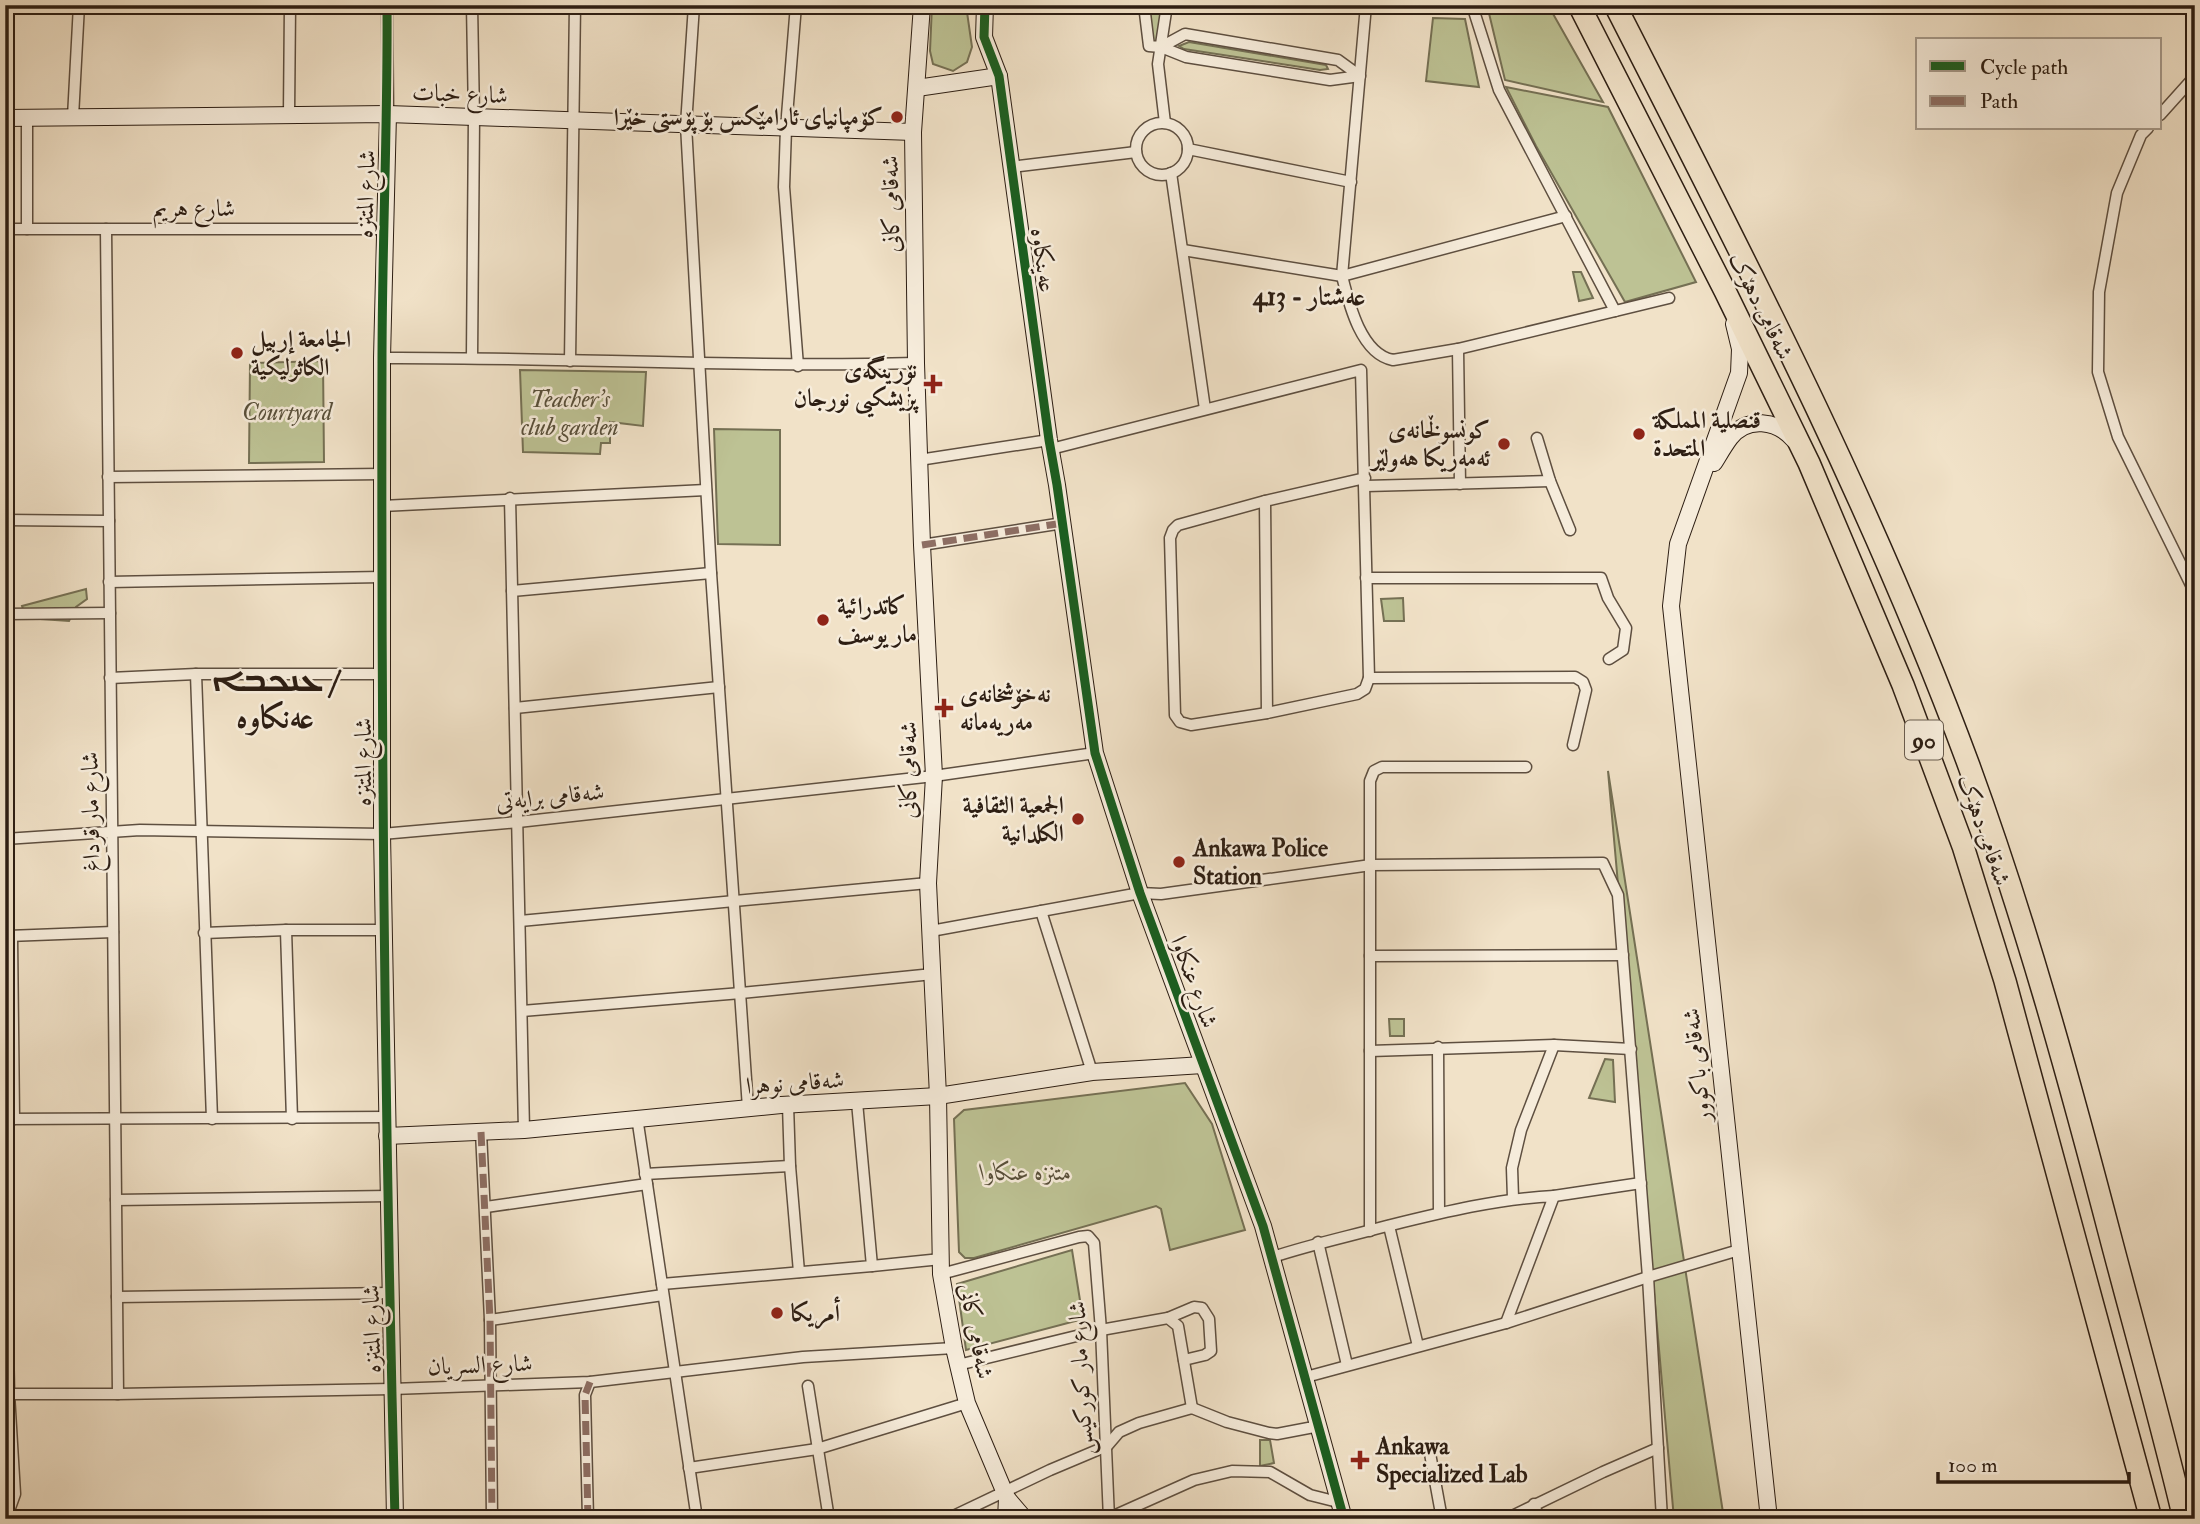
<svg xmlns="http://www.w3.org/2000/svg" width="2200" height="1524" viewBox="0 0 2200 1524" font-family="'IM FELL Double Pica',Amiri,'Noto Sans Syriac',serif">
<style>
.green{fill:#bdc294;stroke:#757054;stroke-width:2}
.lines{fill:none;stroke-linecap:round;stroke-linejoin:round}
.street-casing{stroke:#5e4f40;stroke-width:13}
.secondary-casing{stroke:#2d1e13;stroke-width:18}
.highway-casing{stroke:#2d1e13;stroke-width:24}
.street{stroke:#f6ecdb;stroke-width:10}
.secondary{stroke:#f6ecdb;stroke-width:16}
.highway{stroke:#f1e2c8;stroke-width:21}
.quiet{stroke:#8d6e63;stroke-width:7;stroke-dasharray:14 7;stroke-linecap:butt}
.cycleway-casing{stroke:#f6ecdb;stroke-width:13}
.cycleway{stroke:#1b5e20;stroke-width:9}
.poi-dot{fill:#8f2418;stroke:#f6ecdb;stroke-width:2.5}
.labels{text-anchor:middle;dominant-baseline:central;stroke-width:5;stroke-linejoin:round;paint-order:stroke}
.shield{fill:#f6ecdb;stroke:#695c4f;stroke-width:2}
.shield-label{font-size:23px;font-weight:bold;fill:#2d1e13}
.street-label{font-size:24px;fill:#2d1e13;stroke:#f6ecdb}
.poi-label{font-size:24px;font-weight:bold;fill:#2d1e13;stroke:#f6ecdb;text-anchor:start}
.park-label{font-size:24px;font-style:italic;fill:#584f3a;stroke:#f6ecdb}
.neighbourhood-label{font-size:26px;font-weight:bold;fill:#2d1e13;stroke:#f6ecdb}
.district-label{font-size:32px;font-weight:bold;fill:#2d1e13;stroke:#f6ecdb}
</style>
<rect width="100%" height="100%" fill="#f1e2c8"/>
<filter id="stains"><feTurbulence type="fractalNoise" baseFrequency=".00286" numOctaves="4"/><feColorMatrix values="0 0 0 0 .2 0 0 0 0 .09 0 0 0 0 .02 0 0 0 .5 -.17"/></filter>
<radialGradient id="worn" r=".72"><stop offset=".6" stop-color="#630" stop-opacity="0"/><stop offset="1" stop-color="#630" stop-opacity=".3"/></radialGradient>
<g class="green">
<path d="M 932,5 L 966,5 L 972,47 L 967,62 L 953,71 L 933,64 L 930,51 Z"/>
<path d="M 1147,5 L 1164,5 L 1158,44 L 1153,43 Z"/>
<path d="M 1487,5 L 1548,5 L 1603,102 L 1505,80 Z"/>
<path d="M 1433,18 L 1465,19 L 1479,87 L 1426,81 Z"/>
<path d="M 1189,42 L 1326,65 L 1328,69 L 1320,70 L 1184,49 L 1179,46 Z"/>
<path d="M 1506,87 L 1608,107 L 1696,282 L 1625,302 L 1536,146 Z"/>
<path d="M 1573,272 L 1581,272 L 1593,298 L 1579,301 Z"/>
<path d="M 323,361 L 324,462 L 249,463 L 250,363 Z"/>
<path d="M 520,370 L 646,372 L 643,426 L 610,422 L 610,443 L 601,443 L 600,454 L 523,452 Z"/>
<path d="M 714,429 L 780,430 L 780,545 L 718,544 Z"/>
<path d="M 86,589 L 87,599 L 76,607 L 69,621 L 26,618 L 22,606 Z"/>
<path d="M 1403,598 L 1404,621 L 1384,621 L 1381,599 Z"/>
<path d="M 1608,771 L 1724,1519 L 1674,1519 Z"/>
<path d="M 1389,1019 L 1404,1019 L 1404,1036 L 1390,1036 Z"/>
<path d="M 1605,1059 L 1613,1060 L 1615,1102 L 1589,1098 Z"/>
<path d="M 1185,1083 L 1212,1124 L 1245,1230 L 1170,1250 L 1161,1209 L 1156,1206 L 974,1258 L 965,1258 L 959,1252 L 954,1119 L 964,1110 Z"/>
<path d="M 1072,1250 L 1083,1319 L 966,1350 L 957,1284 Z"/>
<path d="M 1260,1440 L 1270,1440 L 1274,1463 L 1260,1466 Z"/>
</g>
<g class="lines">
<defs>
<g id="street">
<path d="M 387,5 L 388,114"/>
<path d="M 694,5 L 686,125 L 711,573 L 748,1108"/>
<path d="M 796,5 L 786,128 L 784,187 L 798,366"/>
<path d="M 1144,5 L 1149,46 L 1161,47"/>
<path d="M 1366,5 L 1342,276 C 1349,304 1361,354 1393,360 L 1458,349 L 1669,298"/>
<path d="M 1472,5 L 1499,90 L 1615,311"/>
<path d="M 1185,34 L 1338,60 L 1360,76 L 1330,80 L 1186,57 L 1161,47 Z"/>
<path d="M 289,114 L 290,5"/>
<path d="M 2160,115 L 2195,76"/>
<path d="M 73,117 L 79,5"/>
<path d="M 27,118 L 27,229"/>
<path d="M 1165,123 L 1158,64 L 1167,5"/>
<circle cx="1162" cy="149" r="26"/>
<path d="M 2148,128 L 2141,135 L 2117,193 L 2099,292 L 2098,372 L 2118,437 L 2195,593"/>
<path d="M 1188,149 L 1351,182"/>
<path d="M 1011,167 L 1136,152"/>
<path d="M 1171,173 L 1205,409"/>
<path d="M 5,229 L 383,229"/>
<path d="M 106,229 L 118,1394"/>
<path d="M 1183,250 L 1342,276 L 1566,216"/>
<path d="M 1458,349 L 1460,484"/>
<path d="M 472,357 L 474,117 L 472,5"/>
<path d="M 382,358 C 560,357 738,368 916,363"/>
<path d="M 570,361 L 575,5"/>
<path d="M 5,431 L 7,520"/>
<path d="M 1537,438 L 1550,481 L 1570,530"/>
<path d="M 1051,449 L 1361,370 L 1369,678 L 1365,689 L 1357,694 L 1267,713 L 1191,725 L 1180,722 L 1175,715 L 1170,538 L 1173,530 L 1178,525 L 1265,501 L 1365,478"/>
<path d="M 919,460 L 1049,440"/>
<path d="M 108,477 L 382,474"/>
<path d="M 1366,486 L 1550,481"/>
<path d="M 510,498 L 524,1130"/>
<path d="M 1265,501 L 1267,713"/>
<path d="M 382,506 L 706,490"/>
<path d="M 5,520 L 109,521"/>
<path d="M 922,545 L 1063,523"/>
<path d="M 1366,578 L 1601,578 L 1608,598 L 1626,628 L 1623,650 L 1609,659"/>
<path d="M 109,582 L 382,577"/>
<path d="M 512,591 L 711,573"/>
<path d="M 5,614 L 110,613"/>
<path d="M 196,674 L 212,1119"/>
<path d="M 110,678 L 196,674 L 382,674"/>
<path d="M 1369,678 L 1575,677 L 1583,682 L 1586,690 L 1573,745"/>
<path d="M 515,708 L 719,687"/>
<path d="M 5,839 L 140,830 L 382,834 L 518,822 L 934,776 L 1095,753"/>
<path d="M 1041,911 L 1092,1072"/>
<path d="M 520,921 L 928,883"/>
<path d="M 286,930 L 292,1119"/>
<path d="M 931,931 L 1140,893 L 1161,894 L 1371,865 L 1603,863 L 1618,895 L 1648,1277 L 1662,1519"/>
<path d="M 204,933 L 286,930 L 384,930"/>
<path d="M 8,936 L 113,932"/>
<path d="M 12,936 L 14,1119"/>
<path d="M 1370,956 L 1623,955"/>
<path d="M 522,1011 L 741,993 L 933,974"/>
<path d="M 1438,1047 L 1439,1213"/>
<path d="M 1370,1051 L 1554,1045 L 1631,1049"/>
<path d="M 788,1105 L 790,1166 L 799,1272"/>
<path d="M 637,1117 L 697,1519"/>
<path d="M 5,1119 L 387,1117"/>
<path d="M 481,1132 L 490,1320 L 492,1519"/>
<path d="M 645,1174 L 790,1166"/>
<path d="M 1554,1196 L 1641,1183"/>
<path d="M 1513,1198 L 1512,1168 L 1521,1130 L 1554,1045"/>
<path d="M 116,1200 L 389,1196"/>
<path d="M 5,1203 L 9,1394 L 15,1494 L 6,1519"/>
<path d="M 486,1207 L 647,1184"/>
<path d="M 1389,1226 L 1418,1346"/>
<path d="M 1370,1231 L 1370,781 L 1374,771 L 1382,767 L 1526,767"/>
<path d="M 1318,1242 L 1347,1365"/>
<path d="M 1273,1257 C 1309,1245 1346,1237 1383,1227 C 1440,1213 1495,1199 1554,1196 L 1506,1323"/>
<path d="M 872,1266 L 941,1259"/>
<path d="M 941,1274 L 1079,1237 L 1088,1236 L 1094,1243 L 1101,1330 L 1109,1519"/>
<path d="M 662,1284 L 872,1266 L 857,1102"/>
<path d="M 117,1297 L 390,1293"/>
<path d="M 1168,1318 L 1194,1307 L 1202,1308 L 1209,1319 L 1211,1351 L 1205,1355 L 1184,1360"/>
<path d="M 490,1320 L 663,1295"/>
<path d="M 958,1365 L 1101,1330 L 1168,1318 L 1178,1326 L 1192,1408"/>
<path d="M 1306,1377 L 1506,1323 L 1648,1277 L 1739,1250"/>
<path d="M 808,1386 L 829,1519"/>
<path d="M 5,1394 L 118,1394 L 392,1389 L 590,1382 L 803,1357 L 954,1348"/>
<path d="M 1429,1448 L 1442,1519"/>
<path d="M 689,1468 L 817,1449 L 967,1403"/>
<path d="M 1534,1504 L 1539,1519"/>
<path d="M 1109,1518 L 1194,1480 L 1232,1471 L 1270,1472 L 1310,1495 L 1338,1502"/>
<path d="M 146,1519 L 153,1517 L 236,1519"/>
<path d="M 588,1519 L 585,1395 L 590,1382"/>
<path d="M 947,1519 L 1050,1470 L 1107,1446 L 1119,1432 L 1139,1423 L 1192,1408 L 1227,1422 L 1269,1433 L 1277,1434 L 1319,1426"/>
<path d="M 1506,1519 L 1603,1472 L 1658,1448"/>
</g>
<g id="secondary">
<path d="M 922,5 L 913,132 L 916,363 L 922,545 L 934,776 L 928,883 L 938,1096 L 941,1274 L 954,1348 L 967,1403 L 1007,1498 L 1025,1519"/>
<path d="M 985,5 L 984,37 L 999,76 L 1049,440 L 1057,485 L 1095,753 L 1140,893 L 1263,1226 L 1344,1519"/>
<path d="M 917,88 L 999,76"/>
<path d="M 388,114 L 382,358 L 382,834 L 395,1519"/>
<path d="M 5,118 L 388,114 L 913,132"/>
<path d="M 1734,324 L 1740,349 L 1739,373 L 1678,544 L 1671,606 L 1769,1519"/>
<path d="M 1714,463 C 1719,455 1724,446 1730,438 C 1747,416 1777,420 1794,440"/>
<path d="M 387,1136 L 524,1130 L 781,1105 L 938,1096 L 1092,1072 L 1203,1065"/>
<path d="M 1006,1519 L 1007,1498"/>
</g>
<g id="highway">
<path d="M 1579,5 L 1725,291 L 1809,463 L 1903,685 L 1963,846 L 2005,981 L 2151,1519"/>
<path d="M 1615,5 C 1742,254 1872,503 1969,766 C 2026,922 2070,1082 2112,1243 C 2136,1334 2162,1426 2184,1519"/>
</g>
</defs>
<use href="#street" class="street-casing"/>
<use href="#secondary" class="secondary-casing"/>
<use href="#highway" class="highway-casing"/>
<use href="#street" class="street"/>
<use href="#secondary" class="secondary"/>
<use href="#highway" class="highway"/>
<g class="quiet">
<path d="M 922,545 L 1063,523"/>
<path d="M 481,1132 L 490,1320 L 492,1519"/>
<path d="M 588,1519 L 585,1395 L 590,1382"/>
</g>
<defs>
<g id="cycleway">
<path d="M 387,5 C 388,124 382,243 382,363 C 381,748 385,1133 395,1519"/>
<path d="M 985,5 L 984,37 L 999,76 L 1049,440 L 1057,485 L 1095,753 L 1140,893 L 1263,1226 L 1344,1519"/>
</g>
</defs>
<use href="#cycleway" class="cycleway-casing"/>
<use href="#cycleway" class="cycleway"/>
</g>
<g class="poi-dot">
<circle cx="897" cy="117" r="7"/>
<circle cx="237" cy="353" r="7"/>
<path d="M929.5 373.5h7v7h7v7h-7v7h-7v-7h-7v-7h7z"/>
<circle cx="1639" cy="434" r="7"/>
<circle cx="1504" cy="444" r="7"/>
<circle cx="823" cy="620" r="7"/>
<path d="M940.5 697.5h7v7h7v7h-7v7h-7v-7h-7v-7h7z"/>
<circle cx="1078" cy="819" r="7"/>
<circle cx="1179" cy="862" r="7"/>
<circle cx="777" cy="1313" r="7"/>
<path d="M1356.5 1449.5h7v7h7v7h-7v7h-7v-7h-7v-7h7z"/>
</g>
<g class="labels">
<rect class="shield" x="1905" y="720.5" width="38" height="39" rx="5"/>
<g class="shield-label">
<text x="1924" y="740">90</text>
</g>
<g class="street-label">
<text transform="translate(460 94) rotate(2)">شارع خبات</text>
<text transform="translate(366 194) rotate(-88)">شارع المتنزه</text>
<text transform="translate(891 204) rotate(-91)">شەقامی کانی</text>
<text x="194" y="208">شارع هريم</text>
<text transform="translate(1043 260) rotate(82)">عەینکاوە</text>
<text transform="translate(1761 306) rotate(64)">شەقامی دهۆک</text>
<text transform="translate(363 762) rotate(-90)">شارع المتنزه</text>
<text transform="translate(908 770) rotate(-90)">شەقامی کانی</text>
<text transform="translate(550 797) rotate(-6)">شەقامی برایەتی</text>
<text transform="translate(91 812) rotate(-91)">شارع مار قرداغ</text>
<text transform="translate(1984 830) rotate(71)">شەقامی دهۆک</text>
<text transform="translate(1194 982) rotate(70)">شارع عنكاوا</text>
<text transform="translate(1697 1065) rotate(-96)">شەقامی باکوور</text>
<text transform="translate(795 1083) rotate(-4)">شەقامی نوهرا</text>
<text transform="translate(372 1329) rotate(-91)">شارع المتنزه</text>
<text transform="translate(976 1331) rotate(79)">شەقامی کانی</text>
<text transform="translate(480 1365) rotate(-2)">شارع السريان</text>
<text transform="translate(1081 1378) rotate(-93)">شارع مار كوركيس</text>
</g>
<g class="poi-label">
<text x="883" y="117" text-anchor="end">کۆمپانیای ئارامێکس بۆ پۆستی خێرا</text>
<text x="251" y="339">الجامعة إربيل<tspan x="251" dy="28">الكاثوليكية</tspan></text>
<text x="917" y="370" text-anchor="end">نۆرینگەی<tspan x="917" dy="28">پزیشکیی نورجان</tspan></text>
<text x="1653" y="420">قنصلية المملكة<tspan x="1653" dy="28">المتحدة</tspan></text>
<text x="1490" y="430" text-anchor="end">کونسوڵخانەی<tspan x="1490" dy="28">ئەمەریکا هەولێر</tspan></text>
<text x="837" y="606">كاتدرائية<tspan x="837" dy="28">مار يوسف</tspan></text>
<text x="960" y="694">نەخۆشخانەی<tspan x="960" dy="28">مەریەمانە</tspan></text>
<text x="1064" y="805" text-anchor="end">الجمعية الثقافية<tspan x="1064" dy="28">الكلدانية</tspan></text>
<text x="1193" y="848">Ankawa Police<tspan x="1193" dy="28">Station</tspan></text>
<text x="791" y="1313">أمريكا</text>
<text x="1376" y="1446">Ankawa<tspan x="1376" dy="28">Specialized Lab</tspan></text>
</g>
<g class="park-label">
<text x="570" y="399">Teacher's<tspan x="570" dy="28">club garden</tspan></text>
<text x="287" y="412">Courtyard</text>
<text x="1026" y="1172">متنزه عنكاوا</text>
</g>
<g class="neighbourhood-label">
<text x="1309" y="297">عه‌شتار - 413</text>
</g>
<g class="district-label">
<text x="275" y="681">ܥܢܟܒܐ /<tspan x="275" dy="37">عەنکاوە</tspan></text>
</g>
</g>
<rect width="2200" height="1524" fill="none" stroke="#f1e2c8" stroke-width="28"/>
<rect x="7" y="7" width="2186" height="1510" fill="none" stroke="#2d1e13" stroke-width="3.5"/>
<rect x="14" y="14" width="2172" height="1496" fill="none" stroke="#2d1e13" stroke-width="2"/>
<rect x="1916" y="38" width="245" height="91" fill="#f6ecdb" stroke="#a69a8b" stroke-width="2"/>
<rect x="1930" y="61" width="35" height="10" fill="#1b5e20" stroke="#a69a8b" stroke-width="2"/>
<text x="1980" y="74" font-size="21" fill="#2d1e13">Cycle path</text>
<rect x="1930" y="96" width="35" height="10" fill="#8d6e63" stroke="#a69a8b" stroke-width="2"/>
<text x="1980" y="108" font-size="21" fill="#2d1e13">Path</text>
<path d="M1938 1472v10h191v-10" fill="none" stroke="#2d1e13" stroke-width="3.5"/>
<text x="1948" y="1472" font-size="21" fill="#2d1e13" stroke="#f6ecdb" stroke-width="5" paint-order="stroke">100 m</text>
<rect width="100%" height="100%" filter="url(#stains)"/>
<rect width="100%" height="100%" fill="url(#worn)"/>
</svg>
